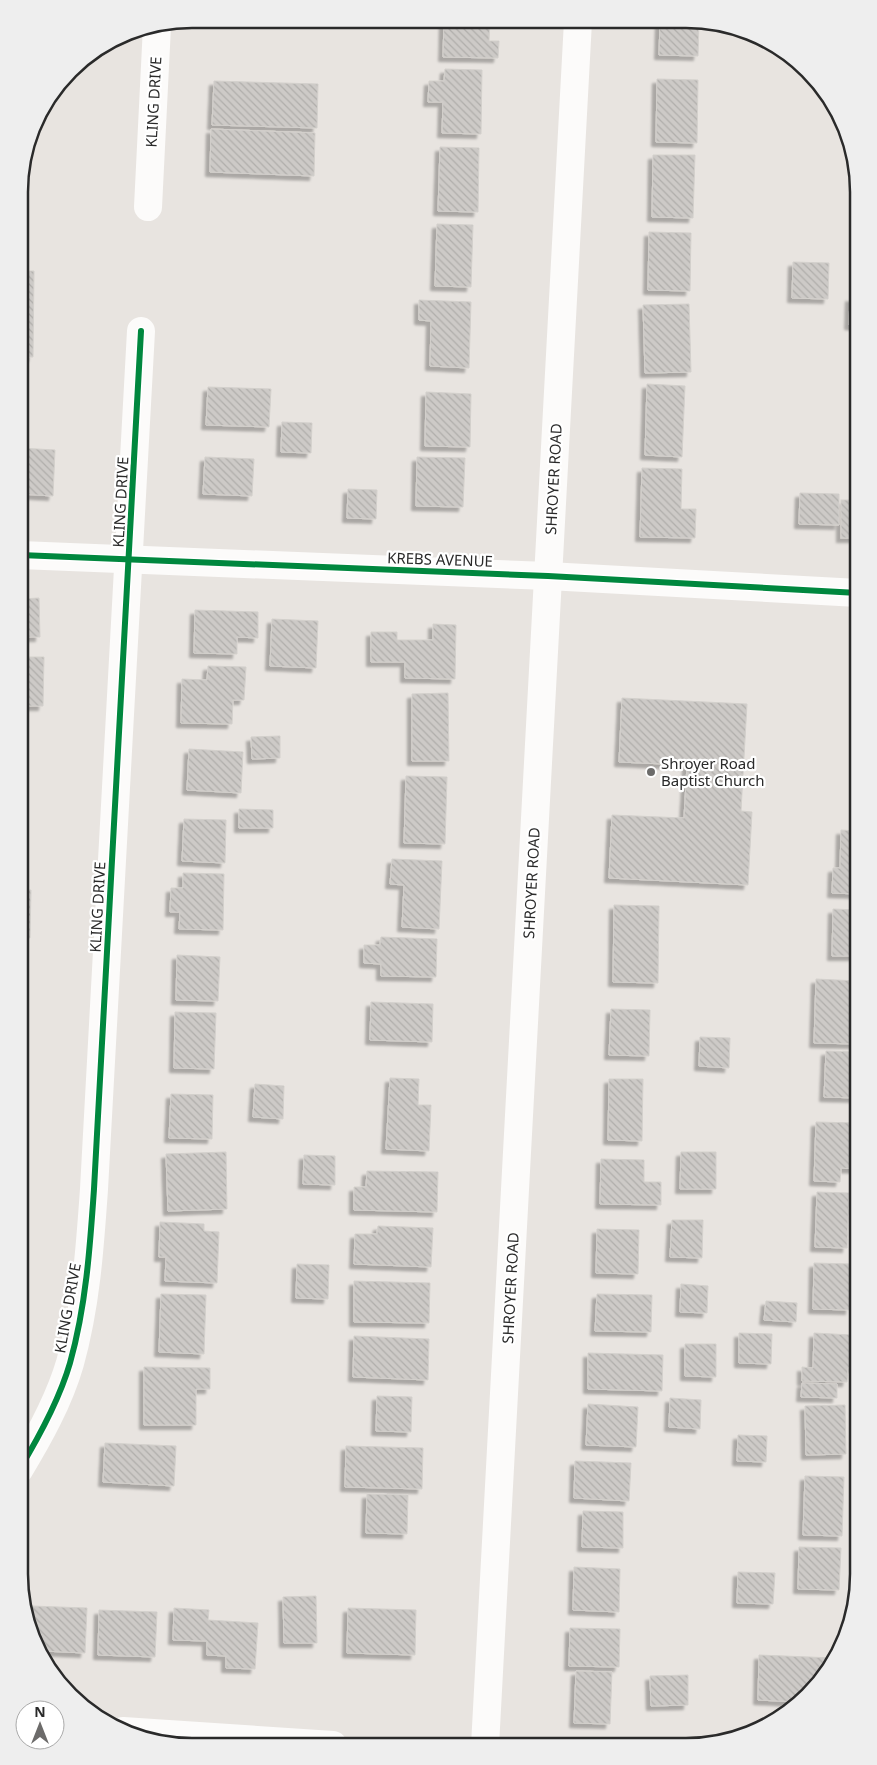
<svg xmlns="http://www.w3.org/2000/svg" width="877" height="1765" viewBox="0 0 877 1765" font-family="'Noto Sans',sans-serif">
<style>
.building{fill:url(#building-back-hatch);stroke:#d3d0cc;filter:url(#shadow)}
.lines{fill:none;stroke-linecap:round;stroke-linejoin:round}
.street{stroke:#fcfbfa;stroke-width:28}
.secondary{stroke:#fcfbfa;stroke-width:28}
.cycleway-casing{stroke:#fff;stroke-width:9}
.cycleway{stroke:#00873e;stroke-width:6}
.poi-dot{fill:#6c6b6a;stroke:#fff;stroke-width:2}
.labels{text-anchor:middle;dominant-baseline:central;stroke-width:4.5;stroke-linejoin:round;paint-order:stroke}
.street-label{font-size:15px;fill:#2a2a2a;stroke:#fff}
.poi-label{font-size:15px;fill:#2a2a2a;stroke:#fff;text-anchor:start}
.rim{fill:none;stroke:#2a2a2a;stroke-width:2.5}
</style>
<defs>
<pattern id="building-back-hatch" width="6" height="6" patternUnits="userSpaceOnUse" patternTransform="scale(1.25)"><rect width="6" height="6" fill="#cdcac7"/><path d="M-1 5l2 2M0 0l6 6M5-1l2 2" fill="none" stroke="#b0aeab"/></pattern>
<filter id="shadow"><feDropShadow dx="-4.5" dy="4.5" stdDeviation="1" flood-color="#0004"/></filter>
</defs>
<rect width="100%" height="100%" fill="#e8e4e0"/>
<g class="building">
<path d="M 444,20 L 490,21 L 489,41 L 499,41 L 498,58 L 443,57 Z"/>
<path d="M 660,22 L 699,22 L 698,56 L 659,55 Z"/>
<path d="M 445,69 L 482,70 L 481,134 L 442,133 L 443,102 L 428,102 L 429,81 L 444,81 Z"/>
<path d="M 657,79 L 698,80 L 697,143 L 656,142 Z"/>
<path d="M 214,81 L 318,84 L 317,128 L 212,125 Z"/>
<path d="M 211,129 L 315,133 L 314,176 L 210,172 Z"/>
<path d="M 440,147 L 479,148 L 478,212 L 438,211 Z"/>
<path d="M 653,155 L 695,155 L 693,218 L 652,217 Z"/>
<path d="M 437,224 L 473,225 L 471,287 L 435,286 Z"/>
<path d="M 649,232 L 691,233 L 690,291 L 648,290 Z"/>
<path d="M 793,262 L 829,263 L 828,299 L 792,298 Z"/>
<path d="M 20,271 L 34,271 L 33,357 L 20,357 Z"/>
<path d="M 850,297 L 858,298 L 858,326 L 849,325 Z"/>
<path d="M 419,300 L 471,302 L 469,368 L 430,366 L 431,321 L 419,320 Z"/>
<path d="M 689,304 L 691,372 L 645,373 L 643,305 Z"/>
<path d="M 647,384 L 685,386 L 682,457 L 645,455 Z"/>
<path d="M 208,387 L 271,389 L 269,427 L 206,425 Z"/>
<path d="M 426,392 L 471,394 L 470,447 L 425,446 Z"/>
<path d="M 282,422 L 312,423 L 311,453 L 281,452 Z"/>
<path d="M 858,424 L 858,477 L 857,477 Z"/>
<path d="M 20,448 L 55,450 L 53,496 L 20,494 Z"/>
<path d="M 205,457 L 254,459 L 252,496 L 203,494 Z"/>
<path d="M 417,457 L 465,458 L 463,507 L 416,506 Z"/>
<path d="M 642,468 L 682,469 L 681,509 L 696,509 L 695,538 L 640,537 Z"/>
<path d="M 348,489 L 377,490 L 376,519 L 347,518 Z"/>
<path d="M 800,493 L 839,494 L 839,525 L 799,524 Z"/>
<rect x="841" y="500" width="17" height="38"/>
<path d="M 39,598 L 40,637 L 20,637 L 20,599 Z"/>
<path d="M 195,610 L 258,612 L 258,638 L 237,637 L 237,654 L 194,653 Z"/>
<path d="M 272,619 L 318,621 L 316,668 L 270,666 Z"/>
<path d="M 433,624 L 456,625 L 455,679 L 405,678 L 405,662 L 371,662 L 371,632 L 397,632 L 397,640 L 433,640 Z"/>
<path d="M 20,657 L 44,657 L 43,706 L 20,706 Z"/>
<path d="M 208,666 L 246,667 L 244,700 L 233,700 L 232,724 L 181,723 L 182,679 L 207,680 Z"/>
<path d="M 448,693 L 449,761 L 412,761 L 412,694 Z"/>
<path d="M 622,698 L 747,704 L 741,811 L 752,812 L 748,885 L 609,878 L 612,815 L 684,818 L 687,765 L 619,762 Z"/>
<path d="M 20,725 L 28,726 L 26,771 L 20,771 Z"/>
<path d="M 280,736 L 280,758 L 252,759 L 251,737 Z"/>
<path d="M 189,749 L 243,752 L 241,793 L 187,790 Z"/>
<path d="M 406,776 L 447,777 L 445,844 L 404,843 Z"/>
<rect x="20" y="794" width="1" height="47"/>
<path d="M 239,809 L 273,810 L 273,828 L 239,828 Z"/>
<path d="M 184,819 L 226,820 L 225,863 L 182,861 Z"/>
<path d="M 841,830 L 858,831 L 858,894 L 832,893 L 833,868 L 840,868 Z"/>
<path d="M 392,859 L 442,861 L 439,929 L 402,927 L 404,885 L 390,884 Z"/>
<path d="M 183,873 L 224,874 L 223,930 L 179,929 L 180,912 L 170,912 L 171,888 L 183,888 Z"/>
<path d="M 19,890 L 31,890 L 30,938 L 19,938 Z"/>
<path d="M 614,905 L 659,906 L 658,983 L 613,982 Z"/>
<path d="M 833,909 L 858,910 L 858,956 L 832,956 Z"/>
<path d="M 381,937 L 437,939 L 436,977 L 381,976 L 381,964 L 364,963 L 364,945 L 380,945 Z"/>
<path d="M 177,955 L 220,957 L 218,1001 L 176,1000 Z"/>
<path d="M 816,979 L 858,981 L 858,1044 L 814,1043 Z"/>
<path d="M 19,999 L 25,999 L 23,1047 L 19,1047 Z"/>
<path d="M 371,1002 L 433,1004 L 432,1042 L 370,1040 Z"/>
<path d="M 611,1009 L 650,1010 L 649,1056 L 609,1055 Z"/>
<path d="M 175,1012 L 216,1013 L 214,1069 L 174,1068 Z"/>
<path d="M 700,1037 L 730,1038 L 729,1068 L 699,1066 Z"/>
<path d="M 826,1051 L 858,1052 L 858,1098 L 824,1097 Z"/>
<path d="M 390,1078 L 419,1079 L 418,1105 L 431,1105 L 429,1151 L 386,1149 Z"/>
<path d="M 609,1079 L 643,1079 L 642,1141 L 608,1140 Z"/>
<path d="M 255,1084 L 284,1086 L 283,1119 L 253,1117 Z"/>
<path d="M 171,1094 L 213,1095 L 212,1139 L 169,1138 Z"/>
<path d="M 816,1122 L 858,1123 L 858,1169 L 841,1168 L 840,1182 L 814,1181 Z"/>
<path d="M 226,1152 L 227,1209 L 168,1211 L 166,1154 Z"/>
<path d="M 681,1152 L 716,1152 L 716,1189 L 680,1189 Z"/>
<path d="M 304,1155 L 335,1156 L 335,1185 L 303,1184 Z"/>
<path d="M 601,1159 L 644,1160 L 644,1182 L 661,1182 L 661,1205 L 600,1204 Z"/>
<path d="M 367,1171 L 438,1172 L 437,1212 L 354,1210 L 354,1187 L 366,1187 Z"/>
<path d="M 817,1192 L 849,1193 L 847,1248 L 815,1247 Z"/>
<path d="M 19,1206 L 27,1206 L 25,1245 L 19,1245 Z"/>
<path d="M 672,1220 L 703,1220 L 702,1258 L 670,1257 Z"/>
<path d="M 160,1222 L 204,1224 L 204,1231 L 219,1232 L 217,1283 L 165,1281 L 166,1257 L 159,1257 Z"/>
<path d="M 378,1226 L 433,1228 L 431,1267 L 354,1264 L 355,1234 L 377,1234 Z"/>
<path d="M 597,1229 L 639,1230 L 638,1274 L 596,1273 Z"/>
<path d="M 814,1263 L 851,1264 L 850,1310 L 813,1309 Z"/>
<path d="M 297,1264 L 329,1265 L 328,1299 L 296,1298 Z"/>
<path d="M 354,1281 L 430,1283 L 429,1323 L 354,1322 Z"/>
<path d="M 681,1284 L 708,1286 L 707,1313 L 680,1312 Z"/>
<path d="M 161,1294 L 206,1295 L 204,1354 L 159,1352 Z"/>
<path d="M 597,1294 L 652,1295 L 651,1332 L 595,1331 Z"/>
<path d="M 766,1301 L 797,1303 L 796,1322 L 764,1320 Z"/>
<path d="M 739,1333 L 772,1334 L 771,1364 L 739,1363 Z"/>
<path d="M 814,1333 L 852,1335 L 852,1352 L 858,1352 L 858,1368 L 848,1368 L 847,1382 L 802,1381 L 802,1367 L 813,1368 Z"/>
<path d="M 354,1336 L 429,1339 L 428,1380 L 353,1377 Z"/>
<path d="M 685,1344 L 716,1344 L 716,1377 L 685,1376 Z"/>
<path d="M 588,1353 L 663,1355 L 662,1391 L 588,1389 Z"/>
<path d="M 144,1367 L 210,1368 L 210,1389 L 196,1389 L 196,1425 L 144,1425 Z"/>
<path d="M 802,1383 L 837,1384 L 837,1398 L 801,1397 Z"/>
<path d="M 377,1396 L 412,1397 L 411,1432 L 376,1431 Z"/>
<path d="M 670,1398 L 701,1400 L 700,1429 L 669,1427 Z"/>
<path d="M 588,1404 L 638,1407 L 636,1447 L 586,1445 Z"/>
<path d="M 845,1405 L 846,1454 L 806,1455 L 805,1406 Z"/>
<path d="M 738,1435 L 767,1436 L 766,1462 L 737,1461 Z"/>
<path d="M 105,1443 L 176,1446 L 174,1486 L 103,1482 Z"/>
<path d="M 346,1446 L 423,1448 L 422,1489 L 345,1487 Z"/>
<path d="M 575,1461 L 631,1463 L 629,1501 L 574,1498 Z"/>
<path d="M 805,1476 L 844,1477 L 842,1536 L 803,1535 Z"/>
<path d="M 367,1494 L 408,1495 L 407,1534 L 366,1533 Z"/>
<path d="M 583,1511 L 623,1512 L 623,1548 L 582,1547 Z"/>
<path d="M 799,1547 L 841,1548 L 839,1590 L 798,1589 Z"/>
<path d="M 574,1567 L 620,1569 L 619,1612 L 573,1610 Z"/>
<path d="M 738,1572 L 775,1573 L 773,1604 L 737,1603 Z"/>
<path d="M 316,1596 L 317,1643 L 284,1643 L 283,1597 Z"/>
<path d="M 32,1606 L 87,1608 L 85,1653 L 43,1651 L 31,1633 Z"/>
<path d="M 174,1608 L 209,1610 L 208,1620 L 258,1623 L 255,1669 L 226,1668 L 226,1656 L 207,1655 L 207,1641 L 173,1640 Z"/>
<path d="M 348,1608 L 416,1610 L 415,1655 L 347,1653 Z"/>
<path d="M 99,1610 L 157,1612 L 155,1657 L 98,1655 Z"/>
<path d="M 570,1628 L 620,1629 L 619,1667 L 569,1666 Z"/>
<path d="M 759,1655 L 834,1658 L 822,1679 L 798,1702 L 758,1700 Z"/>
<path d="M 576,1671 L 612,1672 L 610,1724 L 574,1723 Z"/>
<path d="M 688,1675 L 688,1705 L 651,1706 L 650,1676 Z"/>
</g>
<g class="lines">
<g class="street">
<path d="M 148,207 L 157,26"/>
<path d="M 20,555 L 548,576 L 858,593"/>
<path d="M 19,1470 C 39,1437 59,1401 70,1363 C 86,1306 90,1247 94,1189 L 141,331"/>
<path d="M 123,1731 L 333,1745"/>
</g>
<path class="secondary" d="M 485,1746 L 578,21"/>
<defs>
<g id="cycleway">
<path d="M 20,555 L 548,576 L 858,593"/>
<path d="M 19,1470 C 39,1437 59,1401 70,1363 C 86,1306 90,1247 94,1189 L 141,331"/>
</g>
</defs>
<use href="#cycleway" class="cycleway-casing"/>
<use href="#cycleway" class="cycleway"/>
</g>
<circle class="poi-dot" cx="651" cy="772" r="5"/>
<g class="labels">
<g class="street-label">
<text transform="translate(153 102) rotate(-87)">KLING DRIVE</text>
<text transform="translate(553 479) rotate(-87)">SHROYER ROAD</text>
<text transform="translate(120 502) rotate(-87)">KLING DRIVE</text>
<text transform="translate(440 559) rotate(2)">KREBS AVENUE</text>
<text transform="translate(531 883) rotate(-87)">SHROYER ROAD</text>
<text transform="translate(97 907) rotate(-87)">KLING DRIVE</text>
<text transform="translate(510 1288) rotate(-87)">SHROYER ROAD</text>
<text transform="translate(67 1308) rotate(-80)">KLING DRIVE</text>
</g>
<g class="poi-label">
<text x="661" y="763">Shroyer Road<tspan x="661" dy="17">Baptist Church</tspan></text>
</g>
</g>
<path d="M0 0H877V1765H0ZM192 28H686A164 164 0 0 1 850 192V1574A164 164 0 0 1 686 1738H192A164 164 0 0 1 28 1574V192A164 164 0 0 1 192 28Z" fill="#eee" fill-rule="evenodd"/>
<path class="rim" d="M192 28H686A164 164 0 0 1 850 192V1574A164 164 0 0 1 686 1738H192A164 164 0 0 1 28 1574V192A164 164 0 0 1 192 28Z"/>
<g transform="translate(40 1725)"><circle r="24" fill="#ffffff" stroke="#aaaaaa"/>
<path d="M0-4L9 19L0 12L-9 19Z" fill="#6c6b6a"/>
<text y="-8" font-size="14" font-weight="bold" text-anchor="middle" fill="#2a2a2a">N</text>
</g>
</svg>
